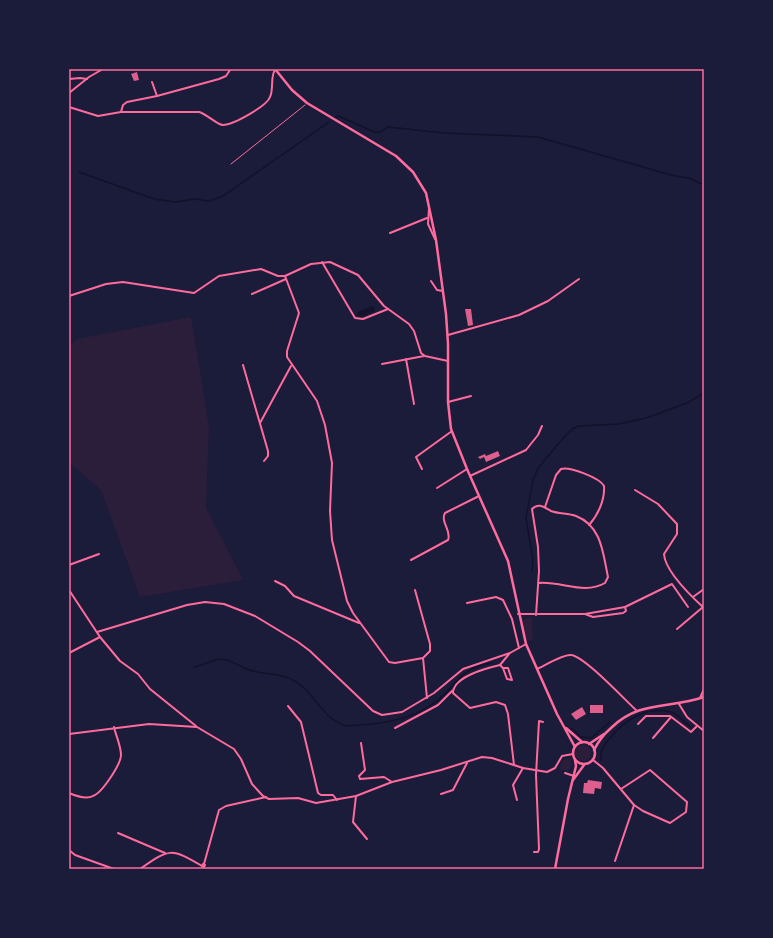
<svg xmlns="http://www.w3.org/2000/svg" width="773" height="938" viewBox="0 0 773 938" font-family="Ubuntu,sans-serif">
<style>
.green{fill:#2a1e3b}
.water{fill:#12122b}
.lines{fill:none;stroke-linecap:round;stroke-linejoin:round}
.stream{stroke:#12122b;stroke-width:1.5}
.building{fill:#dd5f8e}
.path{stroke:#ff6b9d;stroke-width:1}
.minor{stroke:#ff6b9d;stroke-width:2}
.secondary{stroke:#ff6b9d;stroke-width:2.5}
.neatline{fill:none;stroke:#ff6b9d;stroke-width:1.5}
</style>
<rect width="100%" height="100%" fill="#1b1b3a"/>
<g class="green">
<path d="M 191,317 L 209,427 L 206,508 L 243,580 L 140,597 L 101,490 L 69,462 L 69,347 L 77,339 Z"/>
<path d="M 526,618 L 532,618 L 533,640 L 527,640 L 521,622 Z"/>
<circle cx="583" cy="753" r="8"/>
<path d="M 568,758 L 572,763 L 569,770 L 560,770 L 562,761 Z"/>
</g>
<path class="water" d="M 372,306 L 375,308 L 375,311 L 361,317 L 357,315 L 358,312 Z"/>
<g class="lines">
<g class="stream">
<path d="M 334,118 L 339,116 L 374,132 L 380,132 L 388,127 L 444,133 L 538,137 L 671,175 L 689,178 L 704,185"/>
<path d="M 79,172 L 154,199 L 175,202 L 195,199 L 209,201 L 223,196 L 329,122"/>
<path d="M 532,571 L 533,560 L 526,518 L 533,480 L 538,468 L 565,436 L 572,429 L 579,426 L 618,424 L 646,418 L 687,403 L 704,393"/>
<path d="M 195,667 C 203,665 215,659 221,659 C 230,659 239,666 247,669 C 267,677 285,670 304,688 C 319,702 326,720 346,726 C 378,724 408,722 434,703 C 458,686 457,669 491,663"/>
<path d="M 571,728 L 581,737 L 591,738 L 610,722"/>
<path d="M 601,760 C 600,750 604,745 610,738 C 624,720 647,706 671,712 C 678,714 685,723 691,727"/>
</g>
</g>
<g class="building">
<path d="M 137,72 L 139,80 L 134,81 L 131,74 Z"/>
<path d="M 465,309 L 471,309 L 473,325 L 468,326 Z"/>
<path d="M 498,451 L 500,456 L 486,462 L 484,457 L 480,459 L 478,457 L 485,454 L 486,456 Z"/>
<rect x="590" y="705" width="13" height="8"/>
<path d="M 582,707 L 586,714 L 576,720 L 571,714 Z"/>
<path d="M 588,780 L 602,782 L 601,789 L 595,788 L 594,794 L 583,793 L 584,783 L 587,783 Z"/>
</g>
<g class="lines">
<path class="path" d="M 231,164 L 305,105"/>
<g class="minor">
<path d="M 69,79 L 80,78 L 87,79"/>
<path d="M 152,82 L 157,96"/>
<path d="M 69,93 L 89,77 L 103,69"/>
<path d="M 69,107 L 98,116 L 121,112 L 199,112 C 207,114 217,125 223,125 C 233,125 267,106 270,97 C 274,89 270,77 275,70"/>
<path d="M 121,112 L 123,105 L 127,102 L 157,96 L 219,79 L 226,76 L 230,70"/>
<path d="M 429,208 L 428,224 L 435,239"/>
<path d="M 390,233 L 427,218"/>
<path d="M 322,262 L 355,318 L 363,319 L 388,309"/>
<path d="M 285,276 L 299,313 L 287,351 L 287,357 L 317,401 L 325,425 L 332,463 L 330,511 L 332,540 L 347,601 L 353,613 L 389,662 L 395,663 L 423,658 L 427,698"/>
<path d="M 431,281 L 437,290 L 443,291"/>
<path d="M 252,294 L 286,279"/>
<path d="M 69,296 L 106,284 L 123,282 L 194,293 L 219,276 L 261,269 L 278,276 L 285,276 L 311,264 L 330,262 L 358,275 L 384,306 L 409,324 L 414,331 L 421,353 L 425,356 L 448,361"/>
<path d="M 448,335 L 519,315 L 548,301 L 579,279"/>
<path d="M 406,359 L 414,404"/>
<path d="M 382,364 L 424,356"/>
<path d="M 243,365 L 268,451 L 268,456 L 264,461"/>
<path d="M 448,402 L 471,396"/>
<path d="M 260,423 L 291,366"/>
<path d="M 422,469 L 416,457 L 452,431"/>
<path d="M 470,476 L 526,450 L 538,435 L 542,426"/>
<path d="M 437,488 L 467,469"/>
<path d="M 635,490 L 658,504 L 677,524 L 677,534 L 664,554 C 665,571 692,597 704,608"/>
<path d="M 545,507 L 556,475 L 561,469 C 569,466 600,478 604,486 C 605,500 598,515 589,525"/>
<path d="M 411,560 L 448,540 C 452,531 440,522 445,513 L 479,496"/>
<path d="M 69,565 L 99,554"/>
<path d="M 275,581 L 285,586 L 294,596 L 359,623"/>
<path d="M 69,590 L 100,637 L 120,661 L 138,674 L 150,689 L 196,726"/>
<path d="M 415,590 L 430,644 L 430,651 L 423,658"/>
<path d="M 693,597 L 704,589"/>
<path d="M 467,603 L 496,597 L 503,600 L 512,619 L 519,648"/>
<path d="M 518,614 L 585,614 L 625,607 L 672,584 L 688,607"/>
<path d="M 585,614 L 593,617 L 623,613 L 626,611 L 625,607"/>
<path d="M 536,615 L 539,571 L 538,547 L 532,509 C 539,502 545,508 551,511 C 559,514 568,513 576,516 C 602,526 603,554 608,577 L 605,583 C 584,595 562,581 539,583"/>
<path d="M 677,629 L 703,607"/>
<path d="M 97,632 L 187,605 L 205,602 L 224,604 L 255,616 L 298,642 L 310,651 L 373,711 L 382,715 L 402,712 L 434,693 L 463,669 L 510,653 L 526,644"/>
<path d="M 69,653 L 100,637"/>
<path d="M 500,665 L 509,654"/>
<path d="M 503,668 L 508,668 L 512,680 L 507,679 L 503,668 L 500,665 C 487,668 453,677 453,693 L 470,708 L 496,702 L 505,705 L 508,714 L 514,765"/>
<path d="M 537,669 C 544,666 563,654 571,655 C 584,656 624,699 636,710"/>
<path d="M 700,698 L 704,689"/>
<path d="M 679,704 L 687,717 L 704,731"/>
<path d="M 288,706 L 301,722 L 318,793 L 321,795 L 333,795 L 337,800"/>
<path d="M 638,724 L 646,716 L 670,716 L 691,732 L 697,726"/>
<path d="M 395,728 L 438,705 L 452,691"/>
<path d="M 69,734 L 149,724 L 197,727 L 234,749 L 241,759 L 252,784 L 263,796 L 269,799 L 298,798 L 316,803 L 356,796 L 392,782 L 441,770 L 482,757 L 492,758 L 523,768 L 547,772 L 555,768 L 562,756 L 573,754"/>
<path d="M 653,738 L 671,717"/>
<path d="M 361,743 L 365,770 L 359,776 L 360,779 L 384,777 L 392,782"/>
<path d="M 593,760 L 603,768 L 634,805 L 615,861"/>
<path d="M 565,773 L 574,776"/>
<path d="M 621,789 L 650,770 L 687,802 L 686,812 L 670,823 L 643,811 L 634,805"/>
<path d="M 69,793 C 76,796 86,800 93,796 C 102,793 121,764 121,755 C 121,746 116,736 114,727"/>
<path d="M 441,794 L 453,790 L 467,763"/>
<path d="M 356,796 L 353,822 L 367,839"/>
<path d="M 517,800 L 513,785 L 523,768"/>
<path d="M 118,833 L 165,853"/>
<path d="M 69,850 L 75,855 L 114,869"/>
<path d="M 534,852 L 538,852 L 539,849 L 536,775 L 539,721 L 543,722"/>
<path d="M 203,864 L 205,865 L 204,867 L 202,866 Z"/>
<path d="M 204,864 L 219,810 L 226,806 L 266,797"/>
<path d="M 140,869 C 170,848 171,848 202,866"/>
</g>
<g class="secondary">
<path d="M 275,69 L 292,90 L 307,103 L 396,156 L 413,172 L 426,193 L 436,240 L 446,314 L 448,344 L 448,402 L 451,429 L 467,469 L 508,561 L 526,644 L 557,714 L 575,747"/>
<path d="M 566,728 L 582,742"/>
<circle cx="584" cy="753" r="11"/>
<path d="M 589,744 L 604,734"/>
<path d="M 594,750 C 598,742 604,734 611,728 C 639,700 669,709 704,697"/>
<path d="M 573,780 L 584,765"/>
<path d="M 555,869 L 568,799 L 576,766 L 575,760"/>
</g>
</g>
<rect width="773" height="938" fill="none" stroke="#1b1b3a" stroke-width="140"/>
<rect x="70" y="70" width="633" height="798" class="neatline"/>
</svg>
